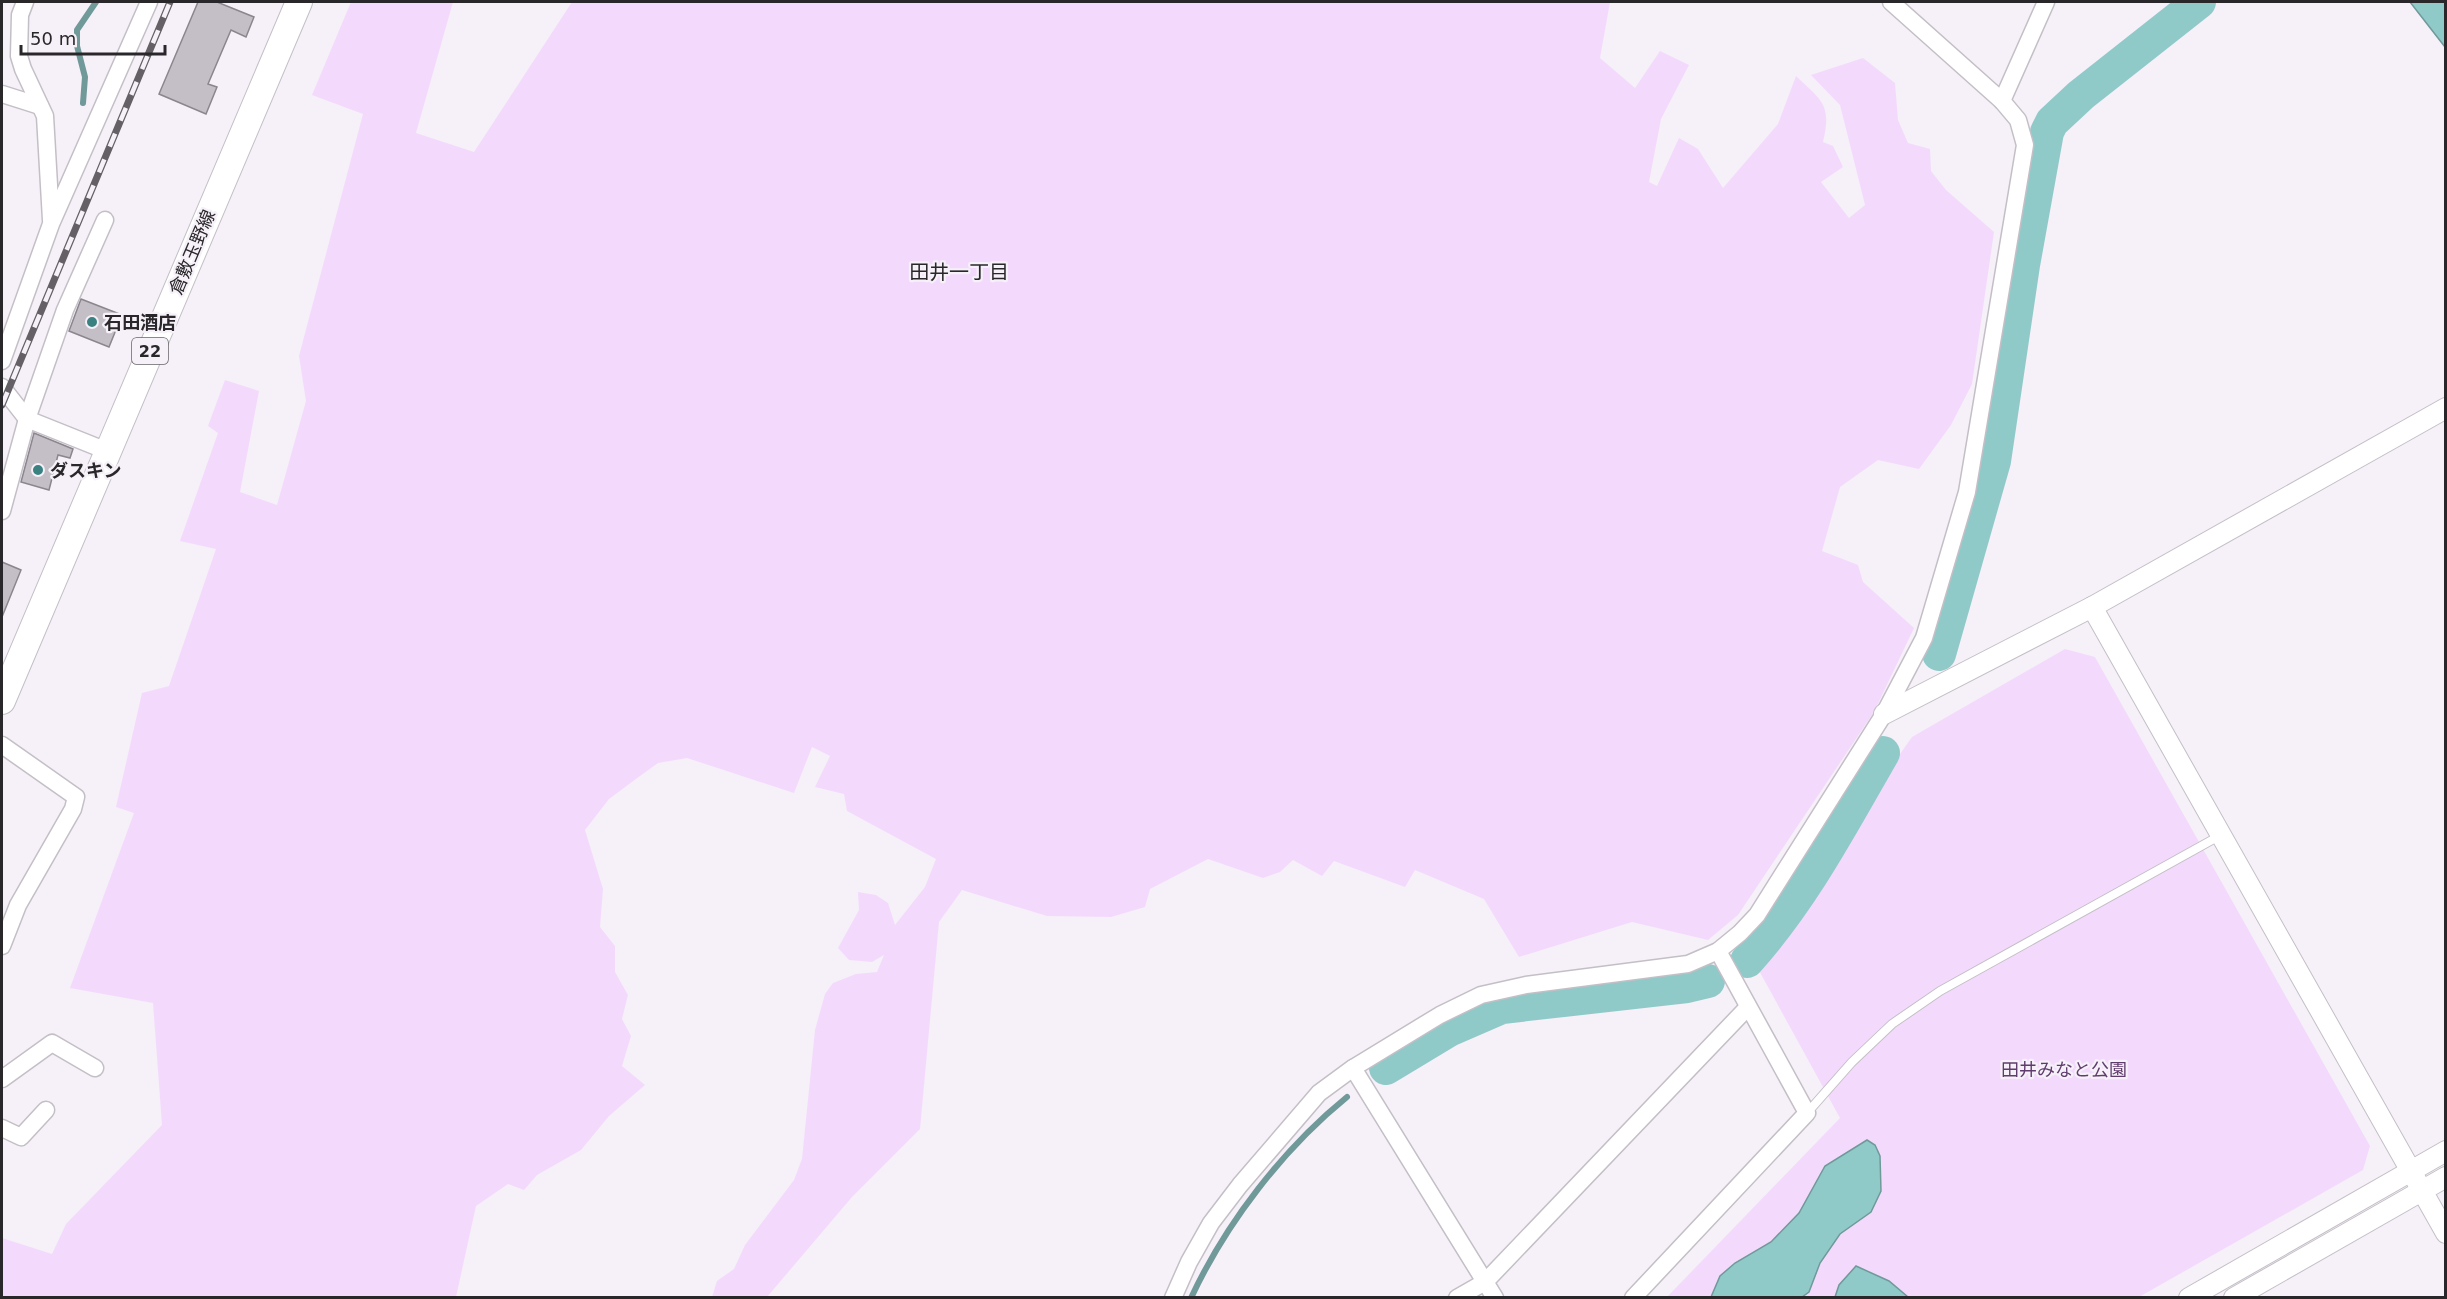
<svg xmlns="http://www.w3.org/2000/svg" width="2447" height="1299" viewBox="0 0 2447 1299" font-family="'DejaVu Sans','Noto Sans JP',sans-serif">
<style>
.green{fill:#f3dafd}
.water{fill:#8fcac9;stroke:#709999;stroke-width:1.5}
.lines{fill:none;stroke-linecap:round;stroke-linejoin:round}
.stream{stroke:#709999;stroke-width:6}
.river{stroke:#8fcac9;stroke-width:34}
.building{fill:#c4bfc6;stroke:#8b868d;stroke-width:1.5}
.service-casing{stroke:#c4bfc6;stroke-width:10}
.minor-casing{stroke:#c4bfc6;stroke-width:19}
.tertiary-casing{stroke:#c4bfc6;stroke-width:22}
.primary-casing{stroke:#c4bfc6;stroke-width:28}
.service{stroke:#fff;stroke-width:8}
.minor{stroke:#fff;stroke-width:16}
.tertiary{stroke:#fff;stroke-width:20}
.primary{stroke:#fff;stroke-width:26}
.rail-casing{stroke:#646065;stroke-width:7}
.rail{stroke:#f6f0f8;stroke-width:4.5;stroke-dasharray:14;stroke-linecap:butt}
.poi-dot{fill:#398281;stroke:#f6f0f8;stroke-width:2}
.labels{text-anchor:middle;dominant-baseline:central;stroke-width:4.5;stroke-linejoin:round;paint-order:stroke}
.shield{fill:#f6f0f8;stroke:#666368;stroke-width:1.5}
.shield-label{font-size:16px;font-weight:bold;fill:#29272a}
.street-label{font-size:18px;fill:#29272a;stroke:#f6f0f8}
.poi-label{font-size:18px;font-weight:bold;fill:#29272a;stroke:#f6f0f8;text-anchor:start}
.park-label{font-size:18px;fill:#603c6e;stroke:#f6f0f8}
.neighbourhood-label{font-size:20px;fill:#29272a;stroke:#f6f0f8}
</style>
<rect width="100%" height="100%" fill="#f6f0f8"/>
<g class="green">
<path d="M 351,2 L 453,2 L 416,133 L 474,152 L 572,2 L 1610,2 L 1600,58 L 1635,88 L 1660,51 L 1689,65 L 1661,119 L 1649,182 L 1657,186 L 1679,138 L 1698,149 L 1723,188 L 1778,124 L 1796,76 C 1822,101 1832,104 1823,142 L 1833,146 L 1843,167 L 1821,182 L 1849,218 L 1865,205 L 1840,105 L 1811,75 L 1863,58 L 1895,83 L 1898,120 L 1908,143 L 1930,149 L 1931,171 L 1946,190 L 1994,232 L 1972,384 L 1951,425 L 1919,469 L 1878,460 L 1840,487 L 1822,551 L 1858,565 L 1863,582 L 1914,628 L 1874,712 L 1738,915 L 1708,940 L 1632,922 L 1519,957 L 1484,899 L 1415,870 L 1405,887 L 1334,861 L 1322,876 L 1293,860 L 1280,872 L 1263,878 L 1208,859 L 1150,889 L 1145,907 L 1111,917 L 1047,916 L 962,890 L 939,922 L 920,1129 L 852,1197 L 767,1297 L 712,1297 L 717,1281 L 734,1269 L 745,1245 L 794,1180 L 802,1159 L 815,1030 L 825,994 L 833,983 L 856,974 L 877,972 L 884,955 L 872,962 L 849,960 L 838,948 L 859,910 L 858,892 L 876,895 L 888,903 L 895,925 L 925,887 L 936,859 L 847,811 L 844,794 L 815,787 L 830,756 L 812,747 L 794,793 L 687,758 L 658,763 L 640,776 L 609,799 L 585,830 L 603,889 L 600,927 L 615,946 L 615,972 L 628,995 L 622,1019 L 631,1036 L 622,1066 L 645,1085 L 609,1116 L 581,1150 L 537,1175 L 524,1190 L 508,1184 L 476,1206 L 456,1297 L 2,1297 L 2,1238 L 52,1254 L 66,1224 L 162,1125 L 153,1003 L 70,988 L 134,813 L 116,807 L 142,693 L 169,686 L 216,549 L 180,541 L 218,433 L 208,426 L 225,380 L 259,391 L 240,492 L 277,505 L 306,401 L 299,356 L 363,114 L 312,95 Z"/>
<path d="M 2065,649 L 2095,657 L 2370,1146 L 2363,1170 L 2139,1297 L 1666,1298 L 1840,1118 L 1757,967 L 1782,931 L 1893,753 L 1900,754 L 1912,737 Z"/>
</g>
<g class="water">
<path d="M 2410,2 L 2445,2 L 2445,47 Z"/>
<path d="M 1867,1140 L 1875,1145 L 1880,1156 L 1881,1191 L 1871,1212 L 1840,1234 L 1820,1263 L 1809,1292 L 1802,1297 L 1711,1297 L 1720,1276 L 1735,1263 L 1771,1242 L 1799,1213 L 1825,1166 Z"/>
<path d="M 1856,1266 L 1889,1281 L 1908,1297 L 1835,1297 L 1839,1285 Z"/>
</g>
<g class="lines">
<g class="stream">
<path d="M 83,103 L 85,77 L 77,46 L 77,30 L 96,2"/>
<path d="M 1191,1298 C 1226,1223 1283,1149 1347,1097"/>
</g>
<g class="river">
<path d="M 1939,654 L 1994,461 L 2023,265 L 2047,132 L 2052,122 L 2081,95 L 2199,2"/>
<path d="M 1747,961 C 1803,899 1842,824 1883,753"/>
<path d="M 1386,1068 L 1449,1030 L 1502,1007 L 1687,986 L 1708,981"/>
</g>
</g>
<g class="building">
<path d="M 198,2 L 217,2 L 254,17 L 246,37 L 231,30 L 208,84 L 217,87 L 206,114 L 159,94 Z"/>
<path d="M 81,299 L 122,315 L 109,347 L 69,331 Z"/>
<path d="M 34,433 L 73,449 L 70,458 L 58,455 L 49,490 L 21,482 Z"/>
<path d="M 2,562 L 21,570 L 2,617 Z"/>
</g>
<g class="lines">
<defs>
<path id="service" d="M 1807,1113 L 1852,1062 L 1892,1024 L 1940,991 L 2221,835"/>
<g id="minor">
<path d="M 25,2 L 20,15 L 19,56 L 23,69 L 45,116 L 51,220"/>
<path d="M 2,94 L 40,106"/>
<path d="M 2002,101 L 2046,2"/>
<path d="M 2,361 L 51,224 L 149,2"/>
<path d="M 2,387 L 27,419 L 107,451"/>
<path d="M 2,511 L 27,419 L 65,310 L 105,220"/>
<path d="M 2,745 L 76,797 L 73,809 L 18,905 L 2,946"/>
<path d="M 1353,1068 L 1495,1298"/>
<path d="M 2,1079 L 52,1043 L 95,1068"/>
<path d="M 2,1128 L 21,1137 L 46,1110"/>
<path d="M 1173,1298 L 1189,1262 L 1211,1223 L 1240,1185 L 1319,1093 L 1353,1068 L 1440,1015 L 1481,995 L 1526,985 L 1688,964 L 1718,951 L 1740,933 L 1757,915 L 1884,714 L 1924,638 L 1967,492 L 2025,145 L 2018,120 L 2002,101 L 1891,2"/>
<path d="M 1457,1298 L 1485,1282 L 1748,1007"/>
<path d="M 1633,1298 L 1807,1113 L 1718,951"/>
</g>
<g id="tertiary">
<path d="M 2092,607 L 2446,1233"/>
<path d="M 1884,714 L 2092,607 L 2446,408"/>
<path d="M 2189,1298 L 2446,1151"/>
<path d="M 2234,1298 L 2446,1177"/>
</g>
<path id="primary" d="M 2,701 L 299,2"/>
</defs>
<use href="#service" class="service-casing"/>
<use href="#minor" class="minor-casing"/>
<use href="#tertiary" class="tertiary-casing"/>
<use href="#primary" class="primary-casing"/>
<use href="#service" class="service"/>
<use href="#minor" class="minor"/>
<use href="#tertiary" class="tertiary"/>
<use href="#primary" class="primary"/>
<defs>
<path id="rail" d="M 2,405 L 170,2"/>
</defs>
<use href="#rail" class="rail-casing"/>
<use href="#rail" class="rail"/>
</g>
<g class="poi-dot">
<circle cx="92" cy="322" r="6"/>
<circle cx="38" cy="470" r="6"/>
</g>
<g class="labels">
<rect class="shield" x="132" y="338" width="36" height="26" rx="4.5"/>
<g class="shield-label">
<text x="150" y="351">22</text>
</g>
<g class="street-label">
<text transform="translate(192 252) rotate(-67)">倉敷玉野線</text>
</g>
<g class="poi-label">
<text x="104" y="322">石田酒店</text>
<text x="50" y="470">ダスキン</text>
</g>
<g class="park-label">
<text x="2064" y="1069">田井みなと公園</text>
</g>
<g class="neighbourhood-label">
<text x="959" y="272">田井一丁目</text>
</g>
</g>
<rect width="2447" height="1299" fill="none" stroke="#29272a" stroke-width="6"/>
<path d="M21 45v9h144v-9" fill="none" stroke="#29272a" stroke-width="3"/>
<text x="30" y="45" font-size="18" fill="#29272a" stroke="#f6f0f8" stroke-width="4.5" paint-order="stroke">50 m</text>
</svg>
